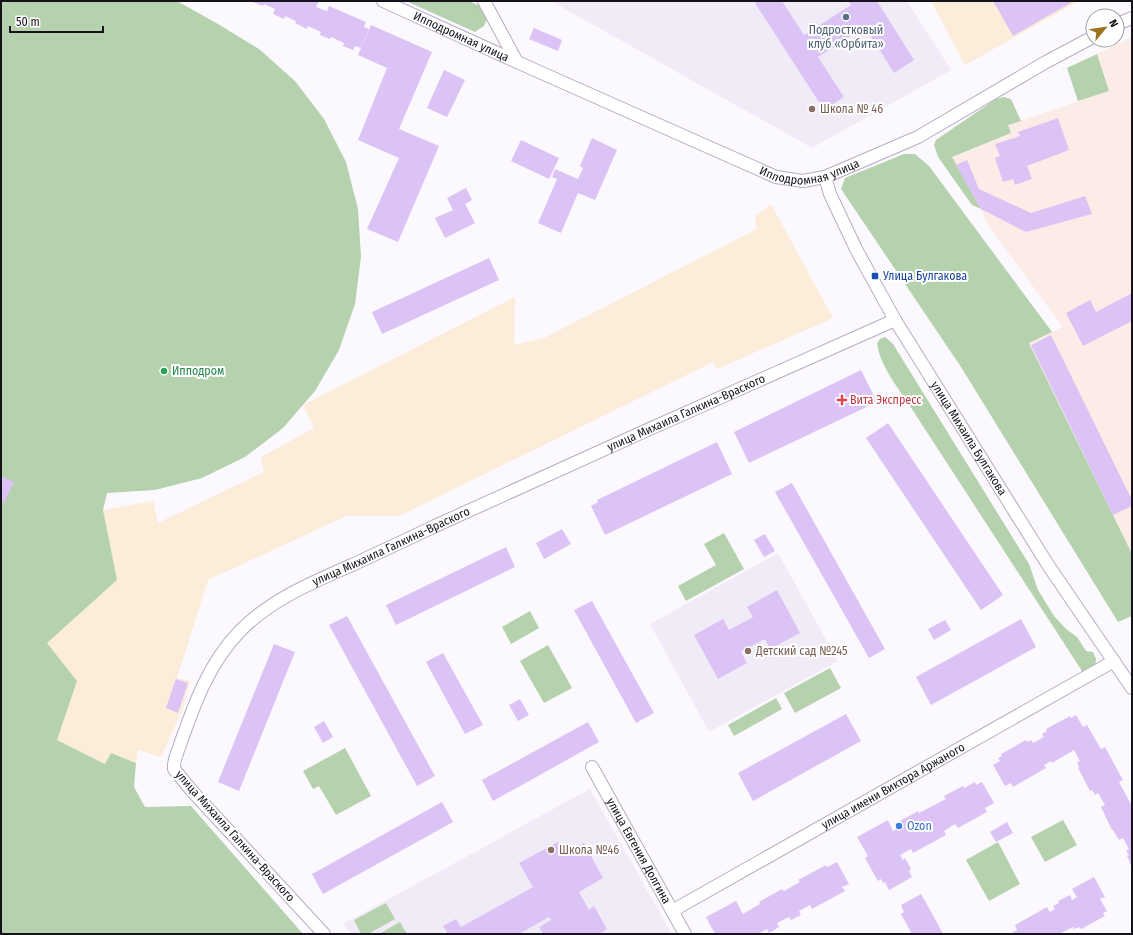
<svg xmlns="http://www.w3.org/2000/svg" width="1133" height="935" viewBox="0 0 1133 935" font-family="'Fira Sans Condensed',sans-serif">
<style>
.commercial{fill:#fcece8}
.industrial{fill:#fcedda}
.built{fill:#f1ebf8}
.green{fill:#b5d1ad}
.building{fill:#dbc4f5}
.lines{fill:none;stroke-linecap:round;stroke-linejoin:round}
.minor-casing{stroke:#b7acc5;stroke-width:14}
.minor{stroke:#fff;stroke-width:12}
.service-dot{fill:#5c6f8a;stroke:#fff;stroke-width:1.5}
.education-dot{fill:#8d6e63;stroke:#fff;stroke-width:1.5}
.transit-dot{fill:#1a4fb4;stroke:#fff;stroke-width:1.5}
.leisure-dot{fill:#2e9e5b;stroke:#fff;stroke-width:1.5}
.health-dot{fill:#e0444e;stroke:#fff;stroke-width:1.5}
.shop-dot{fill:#3f7fe0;stroke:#fff;stroke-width:1.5}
.labels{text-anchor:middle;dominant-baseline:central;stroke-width:4;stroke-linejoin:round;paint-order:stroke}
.service-label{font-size:12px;fill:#4e5e75;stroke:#fff}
.street-label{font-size:12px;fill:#16121b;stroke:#fff}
.education-label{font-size:12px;fill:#785e54;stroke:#fff;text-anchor:start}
.transit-label{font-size:12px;fill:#164399;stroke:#fff;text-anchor:start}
.leisure-label{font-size:12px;fill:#27864d;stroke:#fff;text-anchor:start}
.health-label{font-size:12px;fill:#be3a42;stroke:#fff;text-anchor:start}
.shop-label{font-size:12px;fill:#366cbe;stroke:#fff;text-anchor:start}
</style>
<rect width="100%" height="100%" fill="#fbf8fe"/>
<path class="commercial" d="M 1132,37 L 1132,554 L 1029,342 L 1063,327 L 989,227 L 981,209 L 952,157 L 1011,133 L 1008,125 L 1109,91 L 1097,54 Z"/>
<g class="industrial">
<path d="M 931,1 L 1079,1 L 965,65 Z"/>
<path d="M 771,204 L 833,318 L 717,369 L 713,362 L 399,516 L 346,516 L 208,580 L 177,678 L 190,681 L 182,711 L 161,757 L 138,750 L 136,763 L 111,753 L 106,764 L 57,740 L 77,681 L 47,643 L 117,580 L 103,510 L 153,501 L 158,523 L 264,472 L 261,457 L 314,428 L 303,405 L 515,297 L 514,345 L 544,338 L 757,229 L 755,216 Z"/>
</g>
<g class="built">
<path d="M 551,1 L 907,1 L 951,70 L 812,148 Z"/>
<path d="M 778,553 L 838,661 L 709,732 L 650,624 Z"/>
<path d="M 590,789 L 672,934 L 352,934 L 343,924 Z"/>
</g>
<g class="green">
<path d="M 1,1 L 177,1 L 218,24 L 259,49 L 295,81 L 324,119 L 346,162 L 358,209 L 361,257 L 355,304 L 339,350 L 315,391 L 283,428 L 245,457 L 202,478 L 155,490 L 107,493 L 103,510 L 117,580 L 47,643 L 77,681 L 57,740 L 105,764 L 111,753 L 136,763 L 134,787 L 145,807 L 191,806 L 303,934 L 1,934 Z"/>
<path d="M 406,1 L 469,1 L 482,7 L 487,19 L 484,26 L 475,32 Z"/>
<path d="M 1097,54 L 1109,91 L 1078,101 L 1067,68 Z"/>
<path d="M 1004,97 L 1011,99 L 1021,121 L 1008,125 L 1011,133 L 952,157 L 981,209 L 972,205 L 938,157 L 934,145 L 936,140 L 996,99 Z"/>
<path d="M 904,154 L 915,154 L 929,166 L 1052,332 L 1029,343 L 1132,554 L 1132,616 L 1118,622 L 961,367 L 841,189 L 845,178 Z"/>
<path d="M 885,337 L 893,344 L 1029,564 L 1038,590 L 1054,616 L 1066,629 L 1077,637 L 1086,651 L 1093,652 L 1096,659 L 1095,667 L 1087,672 L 1082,671 L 908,403 C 896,385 880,365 877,343 L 880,339 Z"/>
<path d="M 724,533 L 744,569 L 686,601 L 678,586 L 716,565 L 704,544 Z"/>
<path d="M 530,611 L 539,628 L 511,644 L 502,627 Z"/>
<path d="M 548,645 L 572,688 L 544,703 L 520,661 Z"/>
<path d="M 830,668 L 841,688 L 795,713 L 784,693 Z"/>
<path d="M 776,698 L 782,709 L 734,736 L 728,725 Z"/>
<path d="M 345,748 L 371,796 L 336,815 L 319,786 L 313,789 L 303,771 Z"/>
<path d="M 1063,820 L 1077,845 L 1045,862 L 1031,837 Z"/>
<path d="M 998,842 L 1020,884 L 989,901 L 966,860 Z"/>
<path d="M 386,903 L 395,919 L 368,934 L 361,934 L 354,920 Z"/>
<path d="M 400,922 L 407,934 L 379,934 Z"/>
</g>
<g class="building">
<path d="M 250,1 L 319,1 L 316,7 L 327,11 L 329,6 L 366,22 L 364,27 L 369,29 L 361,48 L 355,46 L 353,50 L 343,46 L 344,43 L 331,37 L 330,39 L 320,35 L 321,32 L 308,26 L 307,29 L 295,23 L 296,21 L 285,16 L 284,19 L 273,14 L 275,9 L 264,4 L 263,6 Z"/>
<path d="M 758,1 L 782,1 L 804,35 L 851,5 L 848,1 L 877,1 L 914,60 L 894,73 L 865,27 L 818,57 L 844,97 L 824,110 L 755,3 Z"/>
<path d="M 993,1 L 1074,1 L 1013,36 Z"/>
<path d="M 371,25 L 432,52 L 399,129 L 439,146 L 398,242 L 367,229 L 399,158 L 358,140 L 387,68 L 358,55 Z"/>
<path d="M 534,28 L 562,40 L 558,51 L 529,39 Z"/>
<path d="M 444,70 L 465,80 L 447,117 L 427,108 Z"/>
<path d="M 1058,118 L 1069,150 L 1027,166 L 1032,179 L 1015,185 L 1013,179 L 1003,182 L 995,158 L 1000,156 L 995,144 L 1020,136 L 1018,132 Z"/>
<path d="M 592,138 L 617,150 L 595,200 L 578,193 L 561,233 L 538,223 L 557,179 L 552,177 L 555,169 L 578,179 L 583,168 L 580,166 Z"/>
<path d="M 521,140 L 559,158 L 549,179 L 511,161 Z"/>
<path d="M 967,160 L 979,189 L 1031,213 L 1085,196 L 1092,214 L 1026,232 L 981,209 L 956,165 Z"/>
<path d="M 466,188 L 472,200 L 465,204 L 475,223 L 445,238 L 435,218 L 453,210 L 447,198 Z"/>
<path d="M 489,258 L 499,280 L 382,334 L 372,312 Z"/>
<path d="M 1132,293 L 1132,321 L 1083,346 L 1066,313 L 1090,300 L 1096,312 Z"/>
<path d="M 1051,335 L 1132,500 L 1132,506 L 1113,515 L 1031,345 Z"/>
<path d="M 861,370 L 877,402 L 749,463 L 734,432 Z"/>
<path d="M 888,423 L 1003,595 L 981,610 L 866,438 Z"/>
<path d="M 717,442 L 732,474 L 605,535 L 591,506 L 598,502 L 597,500 Z"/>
<path d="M 1,476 L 14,482 L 4,503 L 1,501 Z"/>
<path d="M 792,483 L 885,649 L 869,658 L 775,492 Z"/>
<path d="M 562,529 L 571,544 L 544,559 L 536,543 Z"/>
<path d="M 765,534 L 775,551 L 764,557 L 754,540 Z"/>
<path d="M 506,547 L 515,567 L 396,625 L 386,605 Z"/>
<path d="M 777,590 L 800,633 L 770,649 L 765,639 L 741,652 L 747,663 L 718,679 L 694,635 L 723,619 L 729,630 L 753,617 L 747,607 Z"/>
<path d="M 592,601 L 654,713 L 636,723 L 574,610 Z"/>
<path d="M 347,616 L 435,776 L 417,786 L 329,625 Z"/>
<path d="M 1021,619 L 1036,647 L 931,705 L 916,677 Z"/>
<path d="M 945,620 L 951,630 L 934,640 L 928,629 Z"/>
<path d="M 274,644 L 295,652 L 239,791 L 218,782 Z"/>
<path d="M 443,653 L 483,725 L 465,734 L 426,662 Z"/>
<path d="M 176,679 L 188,683 L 178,713 L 166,708 Z"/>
<path d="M 520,699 L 529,715 L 518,721 L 509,705 Z"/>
<path d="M 846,714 L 861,741 L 753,801 L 738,773 Z"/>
<path d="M 1076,715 L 1083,727 L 1087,725 L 1101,749 L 1105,747 L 1123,780 L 1119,782 L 1132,806 L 1132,867 L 1127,856 L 1129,855 L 1126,851 L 1129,849 L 1123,838 L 1119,840 L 1113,830 L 1112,830 L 1101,807 L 1105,805 L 1098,793 L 1095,795 L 1092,790 L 1090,791 L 1078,768 L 1079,767 L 1077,762 L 1080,761 L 1074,750 L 1052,763 L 1051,761 L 1044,765 L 1046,768 L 1013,787 L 1011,783 L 1005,786 L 993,765 L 1000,761 L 998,758 L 1002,756 L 1001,754 L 1026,740 L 1027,742 L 1031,740 L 1033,743 L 1044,737 L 1042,734 L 1047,731 L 1046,729 L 1070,716 L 1071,718 Z"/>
<path d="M 324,721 L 333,737 L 323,743 L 314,727 Z"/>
<path d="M 588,722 L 599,742 L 493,801 L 482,780 Z"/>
<path d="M 975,782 L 976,785 L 982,782 L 994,803 L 985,808 L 987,812 L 958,828 L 955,824 L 944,831 L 946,835 L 913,853 L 911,849 L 900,855 L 903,860 L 905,858 L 911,869 L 909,871 L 912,877 L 889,890 L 885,882 L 883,883 L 881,879 L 878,881 L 865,858 L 868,856 L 857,837 L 888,820 L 893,831 L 897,829 L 896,826 L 901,823 L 900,821 L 918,811 L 919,813 L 946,799 L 944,796 L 963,786 L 964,788 Z"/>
<path d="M 442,802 L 453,822 L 323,894 L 312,874 Z"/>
<path d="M 1007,822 L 1013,833 L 996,842 L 990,832 Z"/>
<path d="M 558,842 L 564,854 L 584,843 L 603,878 L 579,892 L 589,910 L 594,906 L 607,929 L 601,933 L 602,934 L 543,934 L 539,927 L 551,920 L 549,917 L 519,934 L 448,934 L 443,926 L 456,919 L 461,927 L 533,887 L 519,863 Z"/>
<path d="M 837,862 L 849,884 L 842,887 L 845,891 L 812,909 L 810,905 L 799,911 L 801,915 L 791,920 L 789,917 L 777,923 L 779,927 L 769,933 L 767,929 L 758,934 L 715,934 L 706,917 L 736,901 L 743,914 L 760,904 L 759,902 L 782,889 L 784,891 L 800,882 L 798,880 L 826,865 L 827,867 Z"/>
<path d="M 1094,877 L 1105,897 L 1100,899 L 1107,911 L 1103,913 L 1105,916 L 1081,929 L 1079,927 L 1074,929 L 1073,927 L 1061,933 L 1062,934 L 1009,934 L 1017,930 L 1015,925 L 1047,907 L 1050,912 L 1055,909 L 1053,906 L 1059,903 L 1058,901 L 1070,895 L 1072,900 L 1077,897 L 1072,889 Z"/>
<path d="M 921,894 L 934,917 L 943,934 L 912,934 L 901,914 L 904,912 L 901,905 Z"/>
</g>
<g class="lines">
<defs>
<g id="minor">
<path id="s1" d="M 383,1 L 517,62 L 776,177 L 803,181 L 825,177 L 918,137 L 1046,62 L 1093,37"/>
<path d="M 484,1 L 517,62"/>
<path d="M 1117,24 L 1132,18"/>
<path id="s2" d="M 825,177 L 830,194 L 856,249 L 895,320 L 1048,565 L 1132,688"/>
<path id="s3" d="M 592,767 L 685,934"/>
<path id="s4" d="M 672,911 L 1114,661"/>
<path id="s5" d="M 324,934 L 192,791 L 174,769 L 174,765 L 175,759 C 191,714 205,667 240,631 C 270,600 313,582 352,565 C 380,552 408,539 435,526 C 588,456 741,388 895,320"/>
</g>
</defs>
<use href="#minor" class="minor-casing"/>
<use href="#minor" class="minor"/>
</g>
<circle class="service-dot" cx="846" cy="17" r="4"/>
<g class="education-dot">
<circle cx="812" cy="109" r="4"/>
<circle cx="748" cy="651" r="4"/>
<circle cx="551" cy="850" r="4"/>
</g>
<rect class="transit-dot" x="871" y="272" width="8" height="8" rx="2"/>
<circle class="leisure-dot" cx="164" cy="371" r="4"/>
<path class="health-dot" d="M840 394h4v4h4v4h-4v4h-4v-4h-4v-4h4z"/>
<circle class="shop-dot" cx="899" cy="826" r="4"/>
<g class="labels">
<g class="service-label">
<text x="846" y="30">Подростковый<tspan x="846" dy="14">клуб «Орбита»</tspan></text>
</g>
<g class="street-label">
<text stroke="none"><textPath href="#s1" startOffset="86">Ипподромная улица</textPath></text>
<text stroke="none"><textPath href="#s1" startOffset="465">Ипподромная улица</textPath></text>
<text stroke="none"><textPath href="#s5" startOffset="876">улица Михаила Галкина-Враского</textPath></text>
<text stroke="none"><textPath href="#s2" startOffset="299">улица Михаила Булгакова</textPath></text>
<text stroke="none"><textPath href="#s5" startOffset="552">улица Михаила Галкина-Враского</textPath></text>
<text stroke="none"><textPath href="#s4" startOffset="254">улица имени Виктора Аржаного</textPath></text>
<text transform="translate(235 836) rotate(48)">улица Михаила Галкина-Враского</text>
<text stroke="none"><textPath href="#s3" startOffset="96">улица Евгения Долгина</textPath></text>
</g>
<g class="education-label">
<text x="820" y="109">Школа № 46</text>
<text x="756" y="651">Детский сад №245</text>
<text x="559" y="850">Школа №46</text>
</g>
<g class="transit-label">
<text x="883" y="276">Улица Булгакова</text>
</g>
<g class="leisure-label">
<text x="172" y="371">Ипподром</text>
</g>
<g class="health-label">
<text x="850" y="400">Вита Экспресс</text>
</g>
<g class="shop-label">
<text x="907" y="826">Ozon</text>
</g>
</g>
<rect width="1133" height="935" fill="none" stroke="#16121b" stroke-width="4"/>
<g transform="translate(1105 28) rotate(61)"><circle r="19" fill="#ffffff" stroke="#a2a0a4"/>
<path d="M0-3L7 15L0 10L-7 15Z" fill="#9a741f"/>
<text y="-6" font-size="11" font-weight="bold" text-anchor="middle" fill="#16121b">N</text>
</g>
<path d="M10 26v6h93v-6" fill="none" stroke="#16121b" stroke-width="2"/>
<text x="16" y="26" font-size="12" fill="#16121b" stroke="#ffffff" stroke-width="3" paint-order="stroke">50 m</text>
</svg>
